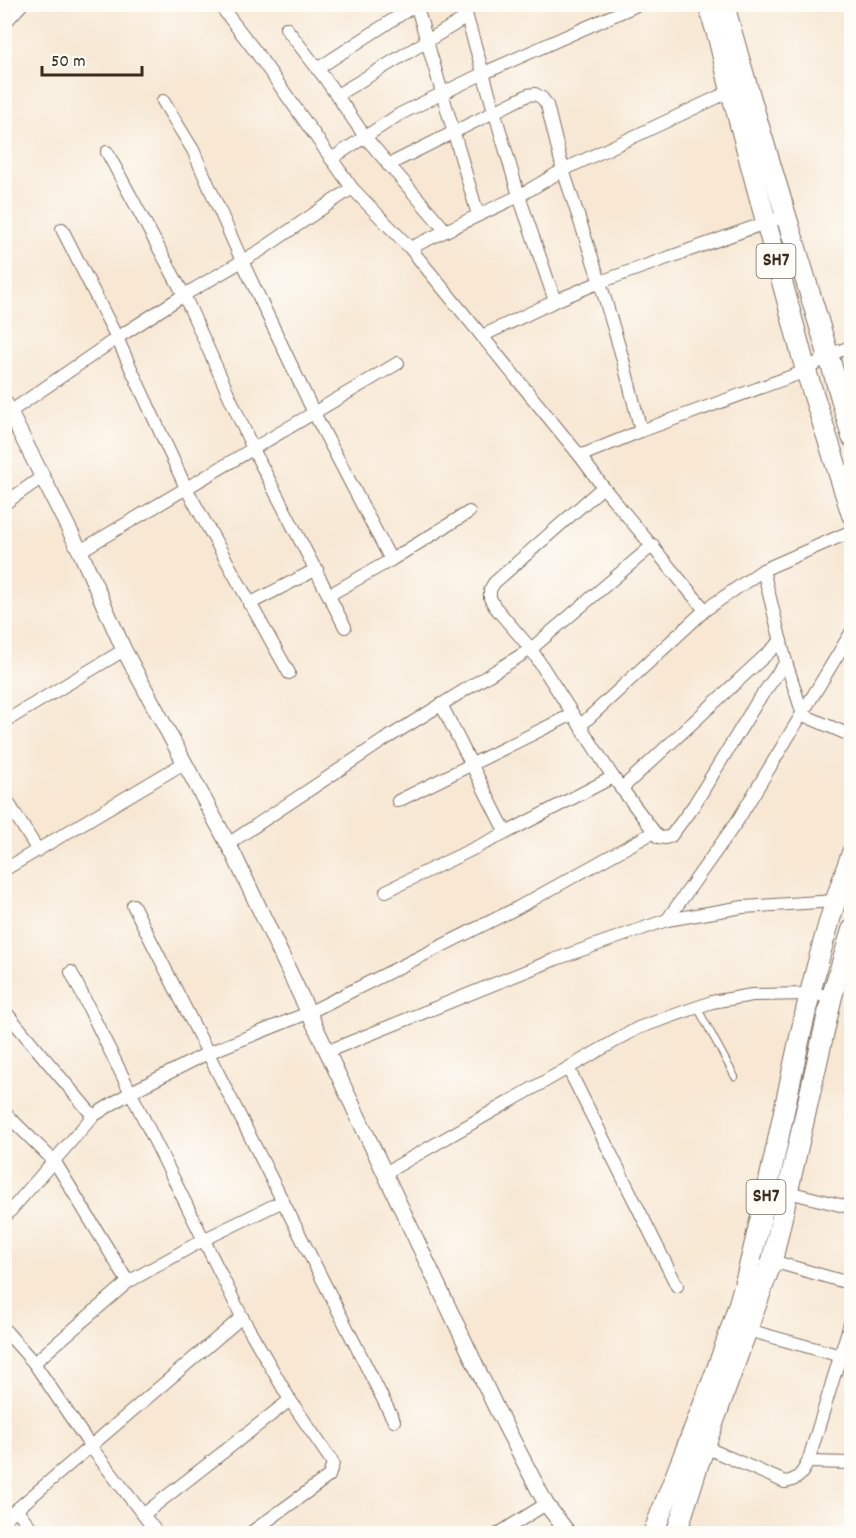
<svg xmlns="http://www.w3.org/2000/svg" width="856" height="1538" viewBox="0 0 856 1538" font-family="Dekko,sans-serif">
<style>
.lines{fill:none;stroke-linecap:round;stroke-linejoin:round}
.service-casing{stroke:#7d6c5d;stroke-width:8}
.minor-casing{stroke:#7d6c5d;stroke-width:14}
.tertiary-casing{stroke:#7d6c5d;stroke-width:17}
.primary-casing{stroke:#7d6c5d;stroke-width:22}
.service{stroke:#fff;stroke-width:6}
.minor{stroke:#fff;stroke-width:12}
.tertiary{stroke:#fff;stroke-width:15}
.primary{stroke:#fff;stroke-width:20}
.labels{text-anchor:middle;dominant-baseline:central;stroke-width:6;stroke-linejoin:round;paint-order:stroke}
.shield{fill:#fdfcf7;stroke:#75695f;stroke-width:1.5}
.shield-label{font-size:20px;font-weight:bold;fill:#3b2a1e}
</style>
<rect width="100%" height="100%" fill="#fdfcf7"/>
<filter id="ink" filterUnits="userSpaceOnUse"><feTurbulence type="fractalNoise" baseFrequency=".0167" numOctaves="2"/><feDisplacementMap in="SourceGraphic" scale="12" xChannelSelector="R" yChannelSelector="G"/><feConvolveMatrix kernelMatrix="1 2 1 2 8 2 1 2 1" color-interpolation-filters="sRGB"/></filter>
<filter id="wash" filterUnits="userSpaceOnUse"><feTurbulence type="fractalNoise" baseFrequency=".008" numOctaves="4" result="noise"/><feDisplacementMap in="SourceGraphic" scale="24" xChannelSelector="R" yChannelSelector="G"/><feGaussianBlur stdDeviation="1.35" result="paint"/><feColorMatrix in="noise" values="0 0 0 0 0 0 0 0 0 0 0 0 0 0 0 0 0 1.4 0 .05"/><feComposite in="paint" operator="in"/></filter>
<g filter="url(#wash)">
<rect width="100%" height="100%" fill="#f7e7d3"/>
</g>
<g filter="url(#ink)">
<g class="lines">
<defs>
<path id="service" d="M 697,1007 L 735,1077"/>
<g id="minor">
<path d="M 219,4 L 256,52 L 352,188 L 410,248 L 580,456 L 603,487 L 705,610"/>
<path d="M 416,4 L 478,215"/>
<path d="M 463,4 L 519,196 L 555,301"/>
<path d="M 4,24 L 22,4"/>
<path d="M 286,28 L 324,77 L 366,138 L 446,231"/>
<path d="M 317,69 L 417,4"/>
<path d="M 337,95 L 467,17"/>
<path d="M 163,101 L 193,150 L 242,261 L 314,413 L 391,560"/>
<path d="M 107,152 L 184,295 L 253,449 L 345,627"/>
<path d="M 331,159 L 400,114 L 484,73 L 639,4"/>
<path d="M 388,165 L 528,95 L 535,94 L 542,98 L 547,105 L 563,170 L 600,282 L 623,360 L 641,431"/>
<path d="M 62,229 L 117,338 L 186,488 L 289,673"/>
<path d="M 410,248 L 519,196 L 563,170 L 735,89"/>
<path d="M 482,336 L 555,301 L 600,282 L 785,216"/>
<path d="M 4,416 L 117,338 L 184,295 L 261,250 L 352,188"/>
<path d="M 580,456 L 641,431 L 806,371 L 829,354 L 852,347"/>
<path d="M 603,487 L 494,583 L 490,590 L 490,598 L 495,607 L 531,649 L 613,777 L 658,837 L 665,838 L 671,836 L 694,805 L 757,702 L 786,662"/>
<path d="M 4,504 L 42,477"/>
<path d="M 80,551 L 398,363"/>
<path d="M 763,570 L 786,662 L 803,715 L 852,736"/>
<path d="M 329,595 L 391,560 L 469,512"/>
<path d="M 249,604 L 317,569"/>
<path d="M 441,704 L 506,833"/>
<path d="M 4,722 L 124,650"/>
<path d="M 580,726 L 705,610 L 763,570 L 852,531"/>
<path d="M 621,789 L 781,641"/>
<path d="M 4,796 L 37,849"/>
<path d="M 398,801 L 571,715"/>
<path d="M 228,844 L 384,740 L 531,649 L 653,545"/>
<path d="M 4,870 L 184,763"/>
<path d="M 386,891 L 506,833 L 613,777"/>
<path d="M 133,905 L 394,1421"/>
<path d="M 667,920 L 738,820 L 852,631"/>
<path d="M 71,972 L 242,1317 L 290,1400 L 333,1463 L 329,1476 L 249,1534"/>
<path d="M 4,1010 L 93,1116"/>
<path d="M 326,1052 L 556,959 L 667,920 L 743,907 L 834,901"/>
<path d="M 568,1068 L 677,1286"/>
<path d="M 4,1112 L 55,1162 L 128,1282 L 34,1363"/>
<path d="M 385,1173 L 638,1028 L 712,1002 L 752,995 L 811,994 L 832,996"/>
<path d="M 788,1192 L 852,1208"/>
<path d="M 4,1218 L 93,1116 L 131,1092 L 208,1053 L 308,1013 L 517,908 L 654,832"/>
<path d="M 772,1261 L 852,1284"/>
<path d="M 128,1282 L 203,1240 L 283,1201"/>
<path d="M 4,1329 L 34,1363 L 91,1447 L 158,1534"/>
<path d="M 748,1330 L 852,1359"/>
<path d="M 705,1447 L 785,1482 C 798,1480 802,1474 808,1462 L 852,1317"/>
<path d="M 808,1462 L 852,1463"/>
<path d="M 17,1510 L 36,1534"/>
<path d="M 144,1514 L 290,1400"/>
<path d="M 4,1520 L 242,1317"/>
<path d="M 498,1534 L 546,1504"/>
</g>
<path id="tertiary" d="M 4,401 L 80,551 L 124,650 L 234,855 L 496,1408 L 546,1504 L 569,1534"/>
<g id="primary">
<path d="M 708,4 L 718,37 L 731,91 L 806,371 L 852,515"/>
<path d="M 724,4 C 763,150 812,292 852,437"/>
<path d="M 653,1534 C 683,1453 721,1369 744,1286 C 783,1142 800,993 852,853"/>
<path d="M 676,1534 L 698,1465 L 772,1261 L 832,996 L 852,930"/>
</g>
</defs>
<use href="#service" class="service-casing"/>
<use href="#minor" class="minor-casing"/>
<use href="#tertiary" class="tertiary-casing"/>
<use href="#primary" class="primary-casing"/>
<use href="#service" class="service"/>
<use href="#minor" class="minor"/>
<use href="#tertiary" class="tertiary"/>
<use href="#primary" class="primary"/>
</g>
</g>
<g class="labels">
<g class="shield">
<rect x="756.5" y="244" width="39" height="34" rx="4.5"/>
<rect x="746.5" y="1180" width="39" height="34" rx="4.5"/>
</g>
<g class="shield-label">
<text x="776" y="261">SH7</text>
<text x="766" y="1197">SH7</text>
</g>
</g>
<rect width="856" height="1538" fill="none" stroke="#fdfcf7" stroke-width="24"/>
<path d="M42 66v9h100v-9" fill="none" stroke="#3b2a1e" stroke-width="3"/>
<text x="51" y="66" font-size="18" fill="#3b2a1e" stroke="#fdfcf7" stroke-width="4.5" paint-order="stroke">50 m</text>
</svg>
